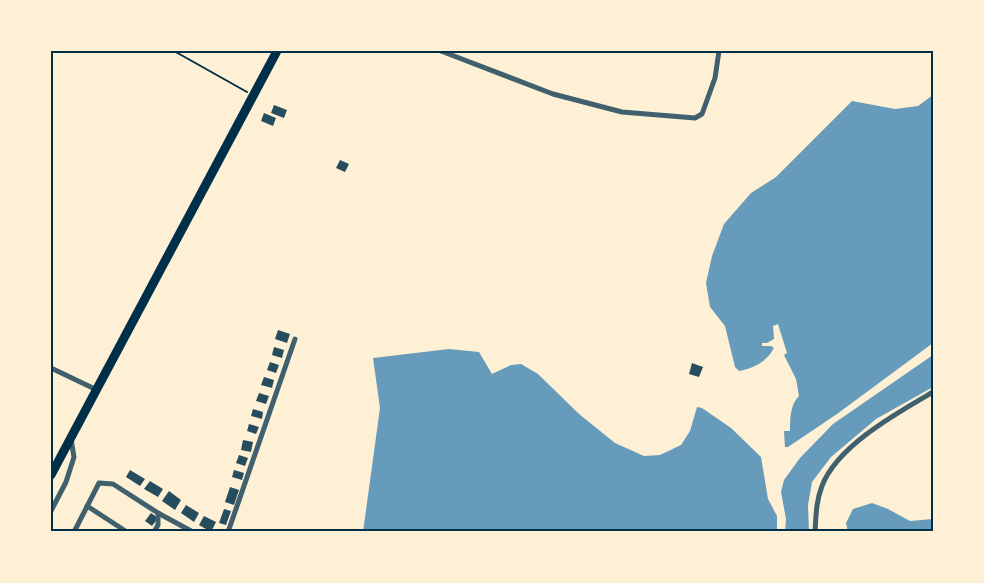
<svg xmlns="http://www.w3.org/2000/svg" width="984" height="583" viewBox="0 0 984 583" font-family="'Source Sans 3',sans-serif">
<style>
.water{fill:#669bbc}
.building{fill:#264d5e}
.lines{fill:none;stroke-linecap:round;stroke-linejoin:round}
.path{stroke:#003049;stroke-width:2}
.minor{stroke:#3f606c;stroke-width:5}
.primary{stroke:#003049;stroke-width:9}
.neatline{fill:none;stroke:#003049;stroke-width:2}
</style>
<rect width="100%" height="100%" fill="#fdf0d5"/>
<g class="water">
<path d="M 933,95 L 933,343 L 837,414 L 788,447 L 785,447 L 784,431 L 790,431 C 790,419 790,405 799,396 L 796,379 L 784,355 L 787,353 L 778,324 L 773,326 L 774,339 L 767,343 L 762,343 L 762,346 L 771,346 L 774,348 C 766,362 755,368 739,371 L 735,367 L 725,326 L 710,307 L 706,283 L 712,256 L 724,224 L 751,193 L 776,177 L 852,101 L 895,109 L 918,106 Z"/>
<path d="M 449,349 L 479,352 L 492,374 L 511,365 L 521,364 L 538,374 L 579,414 L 615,443 L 644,456 L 660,455 L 681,445 L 690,431 L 697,407 L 702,408 L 731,428 L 761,457 L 768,499 L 777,516 L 777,532 L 363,532 L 380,408 L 373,358 Z"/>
<path d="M 933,355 L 933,387 L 876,419 L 831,457 L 812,482 L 808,505 L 809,532 L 785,532 L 786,519 L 781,492 L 784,480 L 800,458 L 833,424 Z"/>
<path d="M 872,503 L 888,509 L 910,521 L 933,519 L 933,532 L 848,532 L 846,523 L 853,509 Z"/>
</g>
<g class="building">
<path d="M 274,105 L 287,110 L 284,118 L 271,113 Z"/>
<path d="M 264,113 L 276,118 L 273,126 L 261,121 Z"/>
<path d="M 340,160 L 349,164 L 345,172 L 336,168 Z"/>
<path d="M 278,330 L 290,334 L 287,343 L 275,339 Z"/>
<path d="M 274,347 L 284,350 L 282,358 L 272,355 Z"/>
<path d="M 270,362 L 279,365 L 276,373 L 267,370 Z"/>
<path d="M 692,363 L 703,367 L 699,377 L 689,374 Z"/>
<path d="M 264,377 L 274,380 L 272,388 L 261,385 Z"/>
<path d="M 259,393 L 269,396 L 266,404 L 256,401 Z"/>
<path d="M 253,409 L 263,412 L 262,419 L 251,416 Z"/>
<path d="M 249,424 L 259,427 L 256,434 L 247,431 Z"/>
<path d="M 243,440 L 253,442 L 251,452 L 241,450 Z"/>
<path d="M 239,455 L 248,458 L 245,466 L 236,463 Z"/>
<path d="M 130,470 L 145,479 L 140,486 L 126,477 Z"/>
<path d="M 234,470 L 244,473 L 242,480 L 232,477 Z"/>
<path d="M 150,481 L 163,489 L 158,497 L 144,489 Z"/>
<path d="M 230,487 L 239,490 L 234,505 L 225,502 Z"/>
<path d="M 169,491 L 181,500 L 175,510 L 162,501 Z"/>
<path d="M 186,505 L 199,513 L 194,522 L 181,513 Z"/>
<path d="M 224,509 L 231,511 L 226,525 L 219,523 Z"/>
<path d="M 151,513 L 158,518 L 152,526 L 145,521 Z"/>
<path d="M 204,516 L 216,522 L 211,532 L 199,525 Z"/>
</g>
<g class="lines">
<path class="path" d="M 174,51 L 247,92"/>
<g class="minor">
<path d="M 441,51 L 553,94 L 622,112 L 695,118 L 702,114 L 715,78 L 719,51"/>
<path d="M 51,368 L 97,390"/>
<path d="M 87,506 L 127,532"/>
<path d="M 51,511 L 66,482 L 74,457 L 71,439"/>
<path d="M 158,513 L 193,532"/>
<path d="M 51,531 L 52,532"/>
<path d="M 74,532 L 99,483 L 113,484 L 158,513 L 158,525 L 154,532"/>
<path d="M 228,532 L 295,339"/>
<path d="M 815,532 C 816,516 816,501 822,486 C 837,446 897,413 933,392"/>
</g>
<path class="primary" d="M 51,475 L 277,51"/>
</g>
<rect width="984" height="583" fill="none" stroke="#fdf0d5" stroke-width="105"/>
<rect x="52" y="52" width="880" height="478" class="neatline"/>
</svg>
